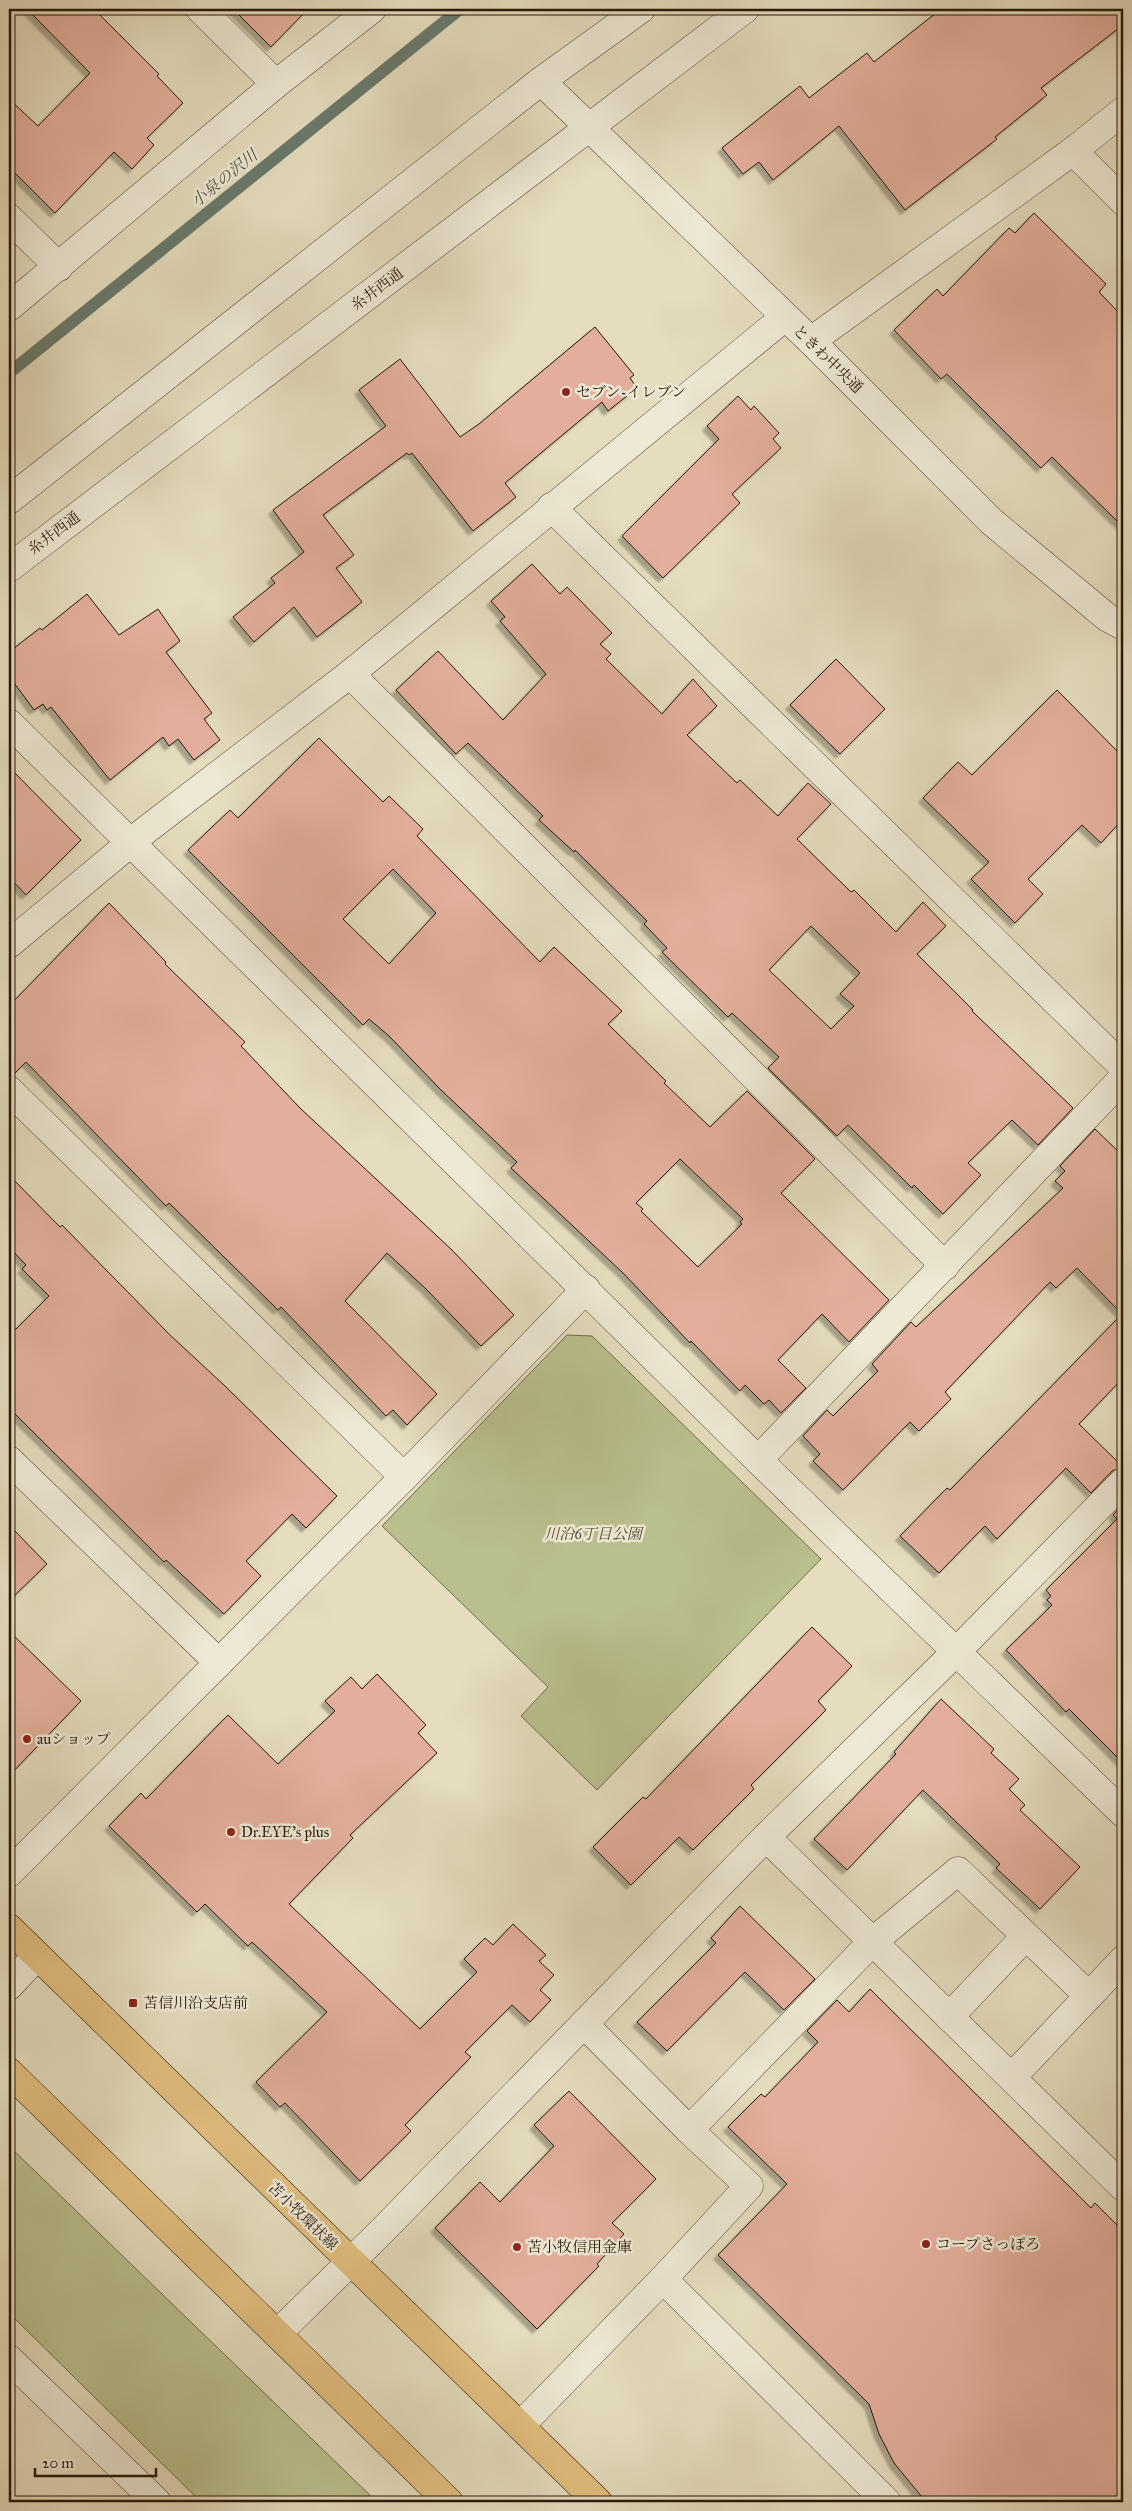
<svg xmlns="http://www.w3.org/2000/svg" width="1132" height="2511" viewBox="0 0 1132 2511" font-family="'IM FELL Great Primer','Noto Serif JP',serif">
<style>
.green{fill:#babf8e;stroke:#716b4c}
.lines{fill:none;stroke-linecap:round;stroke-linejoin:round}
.stream{stroke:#6a7a6d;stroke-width:12}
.building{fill:#e3af9c;stroke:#281709;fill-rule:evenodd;filter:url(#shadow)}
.minor-casing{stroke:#574836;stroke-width:29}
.major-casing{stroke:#281709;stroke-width:29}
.minor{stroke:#eee9d5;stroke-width:28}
.major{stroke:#e2be7f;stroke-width:28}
.poi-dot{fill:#8f2418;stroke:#eee9d5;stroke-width:2}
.labels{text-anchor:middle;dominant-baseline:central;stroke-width:5;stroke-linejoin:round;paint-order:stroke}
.street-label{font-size:15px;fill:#281709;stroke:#eee9d5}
.poi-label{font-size:15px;fill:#281709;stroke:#eee9d5;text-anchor:start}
.park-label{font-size:15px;font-style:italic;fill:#544931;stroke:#eee9d5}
.water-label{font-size:16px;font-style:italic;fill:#4e5143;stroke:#eee9d5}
</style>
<defs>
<filter id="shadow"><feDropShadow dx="-4.5" dy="4.5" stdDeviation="1" flood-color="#0004"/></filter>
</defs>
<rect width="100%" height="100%" fill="#e5ddbe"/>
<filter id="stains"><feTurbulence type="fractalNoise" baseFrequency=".004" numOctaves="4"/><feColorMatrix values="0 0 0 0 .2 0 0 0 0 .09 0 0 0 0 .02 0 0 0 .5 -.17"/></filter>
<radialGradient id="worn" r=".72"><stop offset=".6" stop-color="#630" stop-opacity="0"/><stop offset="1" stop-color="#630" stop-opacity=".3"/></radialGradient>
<g class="green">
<path d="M 567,1335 L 592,1336 L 821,1559 L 597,1790 L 521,1716 L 548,1687 L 382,1526 Z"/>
<path d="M 9,2146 L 377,2502 L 201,2502 L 9,2313 Z"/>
</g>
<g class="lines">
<path class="stream" d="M 9,373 L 460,9"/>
</g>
<g class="building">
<path d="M 27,9 L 94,9 L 159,74 L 157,76 L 183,103 L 147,138 L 154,145 L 132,169 L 114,152 L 55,213 L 9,167 L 9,99 L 38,126 L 90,73 Z"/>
<path d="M 233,9 L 308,9 L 271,47 Z"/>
<path d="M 941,9 L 1123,9 L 1123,25 L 1041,88 L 1047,95 L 995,137 L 997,139 L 905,210 L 839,126 L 773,180 L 759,162 L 743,174 L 722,148 L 800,86 L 809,98 L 867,53 L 874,62 Z"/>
<path d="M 1034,213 L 1106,284 L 1099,292 L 1123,317 L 1123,527 L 1052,457 L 1041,468 L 947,374 L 941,379 L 894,330 L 937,289 L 943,296 L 1009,228 L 1015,233 Z"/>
<path d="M 595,327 L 634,375 L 630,378 L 637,388 L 608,411 L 602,402 L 505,483 L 516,497 L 473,531 L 412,453 L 409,455 L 407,453 L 323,515 L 354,555 L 336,568 L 362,602 L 317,637 L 294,607 L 254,642 L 233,617 L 275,583 L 271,578 L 304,552 L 273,510 L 386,426 L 359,390 L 400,359 L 460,437 L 479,424 Z"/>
<path d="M 738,396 L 751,410 L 754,406 L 779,433 L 773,439 L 781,448 L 732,494 L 740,503 L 663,578 L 622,536 L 719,439 L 707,426 Z"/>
<path d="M 532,564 L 560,594 L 567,587 L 612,633 L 600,644 L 611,654 L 606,659 L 662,714 L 693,679 L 717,706 L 687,735 L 737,783 L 740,780 L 778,816 L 808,783 L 831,804 L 797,839 L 851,892 L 854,890 L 896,932 L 923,902 L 946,926 L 917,954 L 973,1010 L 972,1011 L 1073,1108 L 1038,1145 L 1012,1120 L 968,1163 L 981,1175 L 943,1214 L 914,1185 L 912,1188 L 848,1125 L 837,1136 L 768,1068 L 779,1057 L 732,1013 L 728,1017 L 662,952 L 667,948 L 644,924 L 647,921 L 575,850 L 574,852 L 539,820 L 543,816 L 468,743 L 456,754 L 396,690 L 438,651 L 503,720 L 546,674 L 500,621 L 505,617 L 491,601 ZM 811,926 L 860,973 L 840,994 L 854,1006 L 831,1029 L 769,970 Z"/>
<path d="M 87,594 L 119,635 L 158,609 L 180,641 L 166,652 L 212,713 L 204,719 L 220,740 L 194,760 L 178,739 L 169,746 L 163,737 L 110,780 L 51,707 L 47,710 L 43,704 L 34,710 L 9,676 L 9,652 L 40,628 L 42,630 Z"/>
<path d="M 836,659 L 885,709 L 840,754 L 790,705 Z"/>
<path d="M 1057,690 L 1123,757 L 1123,819 L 1101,843 L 1082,825 L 1028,879 L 1043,894 L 1015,923 L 971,879 L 989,862 L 923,798 L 958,762 L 972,775 Z"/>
<path d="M 319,738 L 383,802 L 389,796 L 423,829 L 417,836 L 540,962 L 554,947 L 622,1011 L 608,1024 L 666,1081 L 664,1083 L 710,1127 L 747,1091 L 815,1159 L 781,1193 L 889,1300 L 849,1342 L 822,1314 L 778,1360 L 806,1388 L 781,1413 L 769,1400 L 764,1404 L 745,1385 L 740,1391 L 691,1341 L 690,1343 L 623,1273 L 511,1168 L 517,1162 L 440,1089 L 389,1036 L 369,1019 L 363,1025 L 188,850 L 230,810 L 238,818 ZM 393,869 L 436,913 L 389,964 L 343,919 ZM 680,1159 L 743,1219 L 740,1222 L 742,1224 L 698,1267 L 641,1211 L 643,1209 L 636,1203 Z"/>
<path d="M 9,767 L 81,840 L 26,895 L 9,877 Z"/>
<path d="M 109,903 L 166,962 L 165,964 L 245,1042 L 241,1046 L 300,1108 L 452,1250 L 514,1315 L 481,1346 L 426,1289 L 387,1253 L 345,1301 L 437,1394 L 407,1425 L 393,1410 L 386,1416 L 281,1307 L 278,1310 L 169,1203 L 166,1206 L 26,1062 L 13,1075 L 9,1075 L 9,1006 Z"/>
<path d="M 1095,1129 L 1123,1156 L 1123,1378 L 1079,1424 L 1123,1467 L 1112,1471 L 1091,1493 L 1066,1468 L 997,1539 L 985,1526 L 939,1573 L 900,1536 L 947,1488 L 950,1490 L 1122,1314 L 1077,1268 L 1056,1288 L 1050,1282 L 945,1392 L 951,1399 L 919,1431 L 910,1422 L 843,1490 L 813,1461 L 820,1454 L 803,1436 L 827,1410 L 833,1416 L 878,1371 L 872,1364 L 911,1322 L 916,1327 L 1063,1188 L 1055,1181 L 1065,1171 L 1060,1166 Z"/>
<path d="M 9,1175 L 60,1227 L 62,1225 L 169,1334 L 225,1386 L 337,1496 L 306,1528 L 292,1514 L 246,1561 L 261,1576 L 224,1614 L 166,1560 L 164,1562 L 9,1408 L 9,1336 L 49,1296 L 22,1269 L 26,1265 L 9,1247 Z"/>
<path d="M 1123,1504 L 1123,1763 L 1069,1709 L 1066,1712 L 1006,1650 L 1052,1605 L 1047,1600 L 1051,1596 L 1046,1590 L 1117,1519 L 1113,1515 Z"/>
<path d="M 9,1525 L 47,1564 L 9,1601 Z"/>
<path d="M 812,1627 L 852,1666 L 818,1701 L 826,1710 L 751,1785 L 754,1789 L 693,1850 L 679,1837 L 631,1885 L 593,1847 L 643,1797 L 646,1799 Z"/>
<path d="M 9,1631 L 81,1701 L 9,1776 Z"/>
<path d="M 377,1674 L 426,1725 L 418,1733 L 437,1753 L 350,1835 L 353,1838 L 289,1904 L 420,2029 L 477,1972 L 464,1959 L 485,1938 L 493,1945 L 513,1924 L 546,1955 L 539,1961 L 554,1975 L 540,1990 L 551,2000 L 530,2022 L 512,2005 L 465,2052 L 471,2057 L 405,2125 L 411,2131 L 360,2181 L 285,2103 L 280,2107 L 256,2082 L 327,2012 L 252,1942 L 248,1946 L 205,1904 L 197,1912 L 109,1826 L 141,1793 L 146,1799 L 228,1715 L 278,1764 L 335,1711 L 325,1701 L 351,1677 L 362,1689 Z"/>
<path d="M 941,1699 L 994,1749 L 991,1753 L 1019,1779 L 1009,1789 L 1025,1805 L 1020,1810 L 1080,1867 L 1040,1909 L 996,1868 L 1000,1864 L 923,1790 L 847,1870 L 814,1839 L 896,1754 L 894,1752 Z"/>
<path d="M 740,1906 L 815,1979 L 784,2010 L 745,1972 L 667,2051 L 637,2022 L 716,1943 L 711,1938 Z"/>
<path d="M 870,1989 L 1091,2208 L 1095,2203 L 1123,2231 L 1123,2502 L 926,2502 L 894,2463 L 879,2434 L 869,2404 L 718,2255 L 787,2184 L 728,2127 L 761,2094 L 765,2097 L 818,2042 L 807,2031 L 837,2000 L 849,2012 Z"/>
<path d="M 569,2091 L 656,2179 L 612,2223 L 624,2234 L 597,2264 L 599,2266 L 537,2329 L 435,2228 L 480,2182 L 500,2202 L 554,2146 L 534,2125 Z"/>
</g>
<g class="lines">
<defs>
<g id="minor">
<path d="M 200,9 L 276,84"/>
<path d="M 541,81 L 811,341 L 992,522 L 1108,618 L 1123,626"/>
<path d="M 1073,151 L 1123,201"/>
<path d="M 9,218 L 59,267"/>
<path d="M 9,307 L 276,84 L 372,9"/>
<path d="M 811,341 L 1073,151 L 1123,111"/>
<path d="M 9,500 L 541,81 L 641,9"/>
<path d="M 551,507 L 1123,1067"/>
<path d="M 9,568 L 745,9"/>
<path d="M 350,674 L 945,1266"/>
<path d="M 9,723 L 758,1460 L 1123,1813"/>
<path d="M 9,944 L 146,830 L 350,674 L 785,317"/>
<path d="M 9,1090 L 404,1477"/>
<path d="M 9,1460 L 219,1663"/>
<path d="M 758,1460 L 1123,1078"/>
<path d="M 766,1837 L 1123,2187"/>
<path d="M 9,1873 L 404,1477 L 586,1289"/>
<path d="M 9,1986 L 37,1956"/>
<path d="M 949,2017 L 1026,1936"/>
<path d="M 584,2024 L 689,2130 L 871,1943 L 958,1871 L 1089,1996"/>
<path d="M 1012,2077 L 1123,1960"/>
<path d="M 663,2279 L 887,2502"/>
<path d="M 277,2334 L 382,2231 L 766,1837 L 956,1652 L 1123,1482"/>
<path d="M 9,2359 L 157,2502"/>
<path d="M 520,2426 L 663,2279 L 749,2186 L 689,2130"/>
</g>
<g id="major">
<path d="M 9,1928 L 598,2502"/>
<path d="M 9,2072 L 449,2502"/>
</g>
</defs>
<use href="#minor" class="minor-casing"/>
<use href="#major" class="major-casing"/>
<use href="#minor" class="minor"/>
<use href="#major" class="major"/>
</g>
<g class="poi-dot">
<circle cx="566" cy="392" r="5"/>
<circle cx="27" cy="1739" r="5"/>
<circle cx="231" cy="1832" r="5"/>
<rect x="128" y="1998" width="10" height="10" rx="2.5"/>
<circle cx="926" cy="2244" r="5"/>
<circle cx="517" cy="2247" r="5"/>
</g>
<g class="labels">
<g class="street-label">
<text transform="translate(377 289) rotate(-37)">糸井西通</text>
<text transform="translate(828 359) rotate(44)">ときわ中央通</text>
<text transform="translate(54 533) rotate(-37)">糸井西通</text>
<text transform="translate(303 2216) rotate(44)">苫小牧環状線</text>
</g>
<g class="poi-label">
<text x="576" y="392">セブン-イレブン</text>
<text x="37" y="1739">auショップ</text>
<text x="241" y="1832">Dr.EYE's plus</text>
<text x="143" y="2003">苫信川沿支店前</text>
<text x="936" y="2244">コープさっぽろ</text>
<text x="527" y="2247">苫小牧信用金庫</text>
</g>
<g class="park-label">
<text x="593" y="1534">川沿6丁目公園</text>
</g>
<g class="water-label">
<text transform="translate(224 178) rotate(-39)">小泉の沢川</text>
</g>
</g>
<rect width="1132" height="2511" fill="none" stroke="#e5ddbe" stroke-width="30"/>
<rect x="10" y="10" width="1112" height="2491" fill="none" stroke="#281709" stroke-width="2.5"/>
<rect x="15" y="15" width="1102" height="2481" fill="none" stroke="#281709"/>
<path d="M35 2468v8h121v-8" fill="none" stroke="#281709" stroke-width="2.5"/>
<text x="42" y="2468" font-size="15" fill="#281709" stroke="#eee9d5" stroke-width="4" paint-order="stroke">20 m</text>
<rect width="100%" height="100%" filter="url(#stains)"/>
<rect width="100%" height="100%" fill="url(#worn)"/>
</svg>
